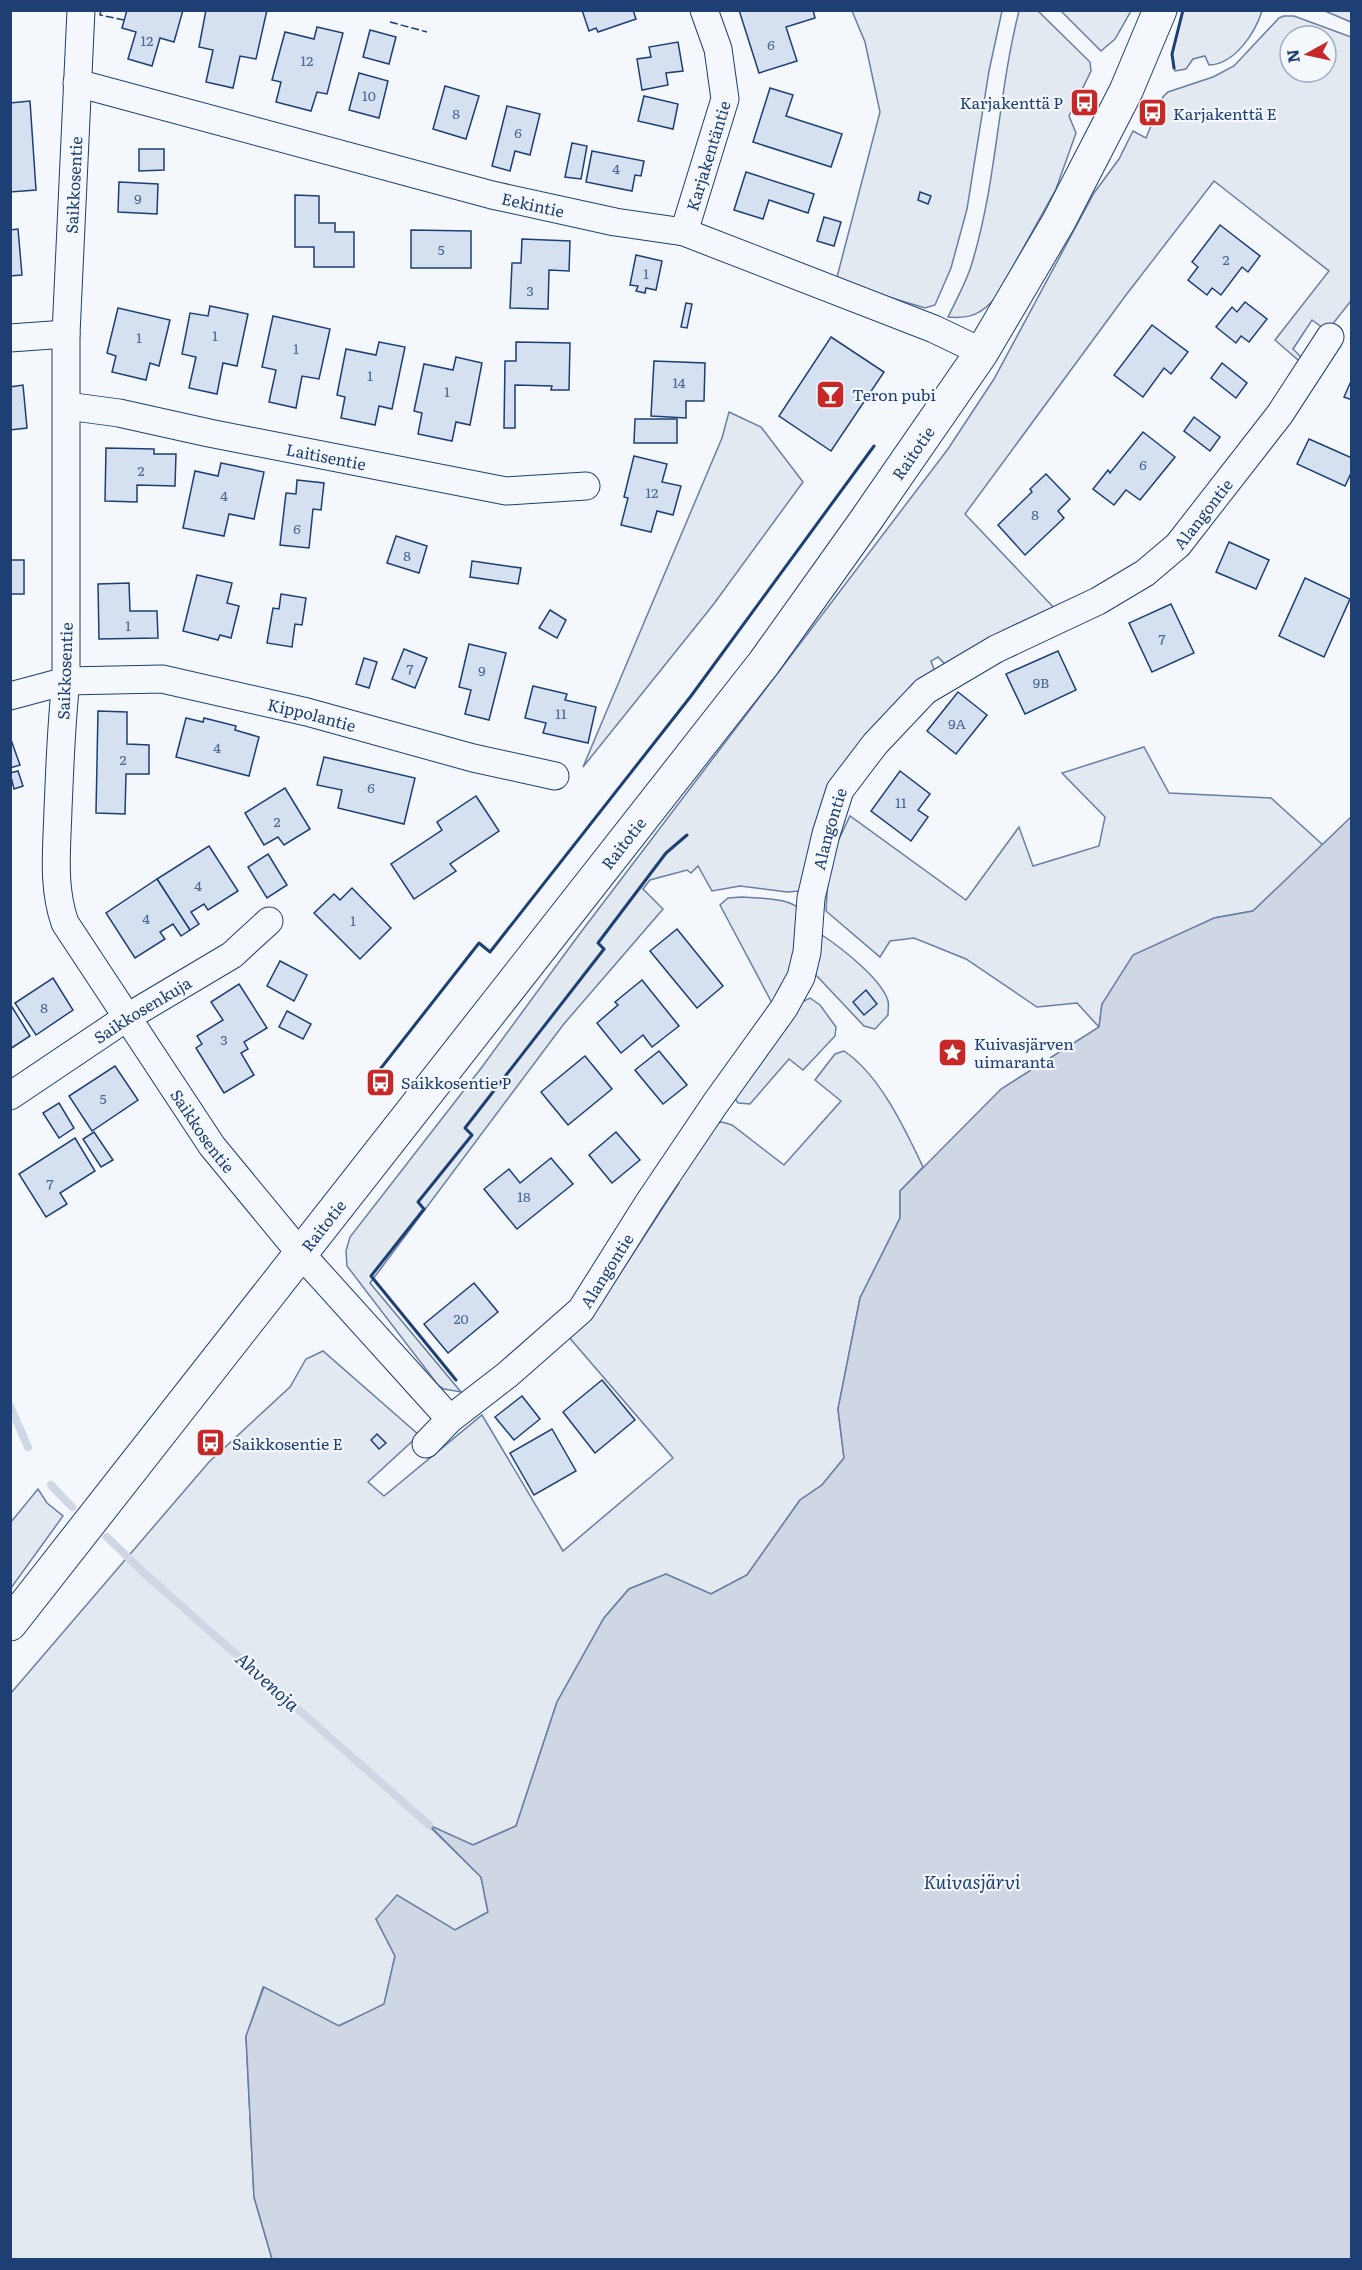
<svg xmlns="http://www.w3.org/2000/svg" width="1362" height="2270" viewBox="0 0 1362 2270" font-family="Literata,serif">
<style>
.green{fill:#e3e9f0;stroke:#687fa3;stroke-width:1.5;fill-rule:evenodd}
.water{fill:#cfd7e4;stroke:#687fa3;stroke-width:1.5}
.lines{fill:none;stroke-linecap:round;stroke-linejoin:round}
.stream{stroke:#cfd7e4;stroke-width:8}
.building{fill:#d5e0f0;stroke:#1d3f73;stroke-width:1.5}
.minor-casing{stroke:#1d3f73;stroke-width:29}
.major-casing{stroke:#1d3f73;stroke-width:35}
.minor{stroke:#f4f7fb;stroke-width:27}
.major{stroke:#f4f7fb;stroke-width:33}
.fence{stroke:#1d3f73;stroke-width:1.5;stroke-dasharray:8 3;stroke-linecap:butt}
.wall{stroke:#1d3f73;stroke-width:3}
.labels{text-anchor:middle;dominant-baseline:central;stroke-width:4.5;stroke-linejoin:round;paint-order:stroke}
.number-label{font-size:14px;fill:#4b6792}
.poi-label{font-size:16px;fill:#1d3f73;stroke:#f4f7fb;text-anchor:start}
.street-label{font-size:16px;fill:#1d3f73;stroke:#f4f7fb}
.water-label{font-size:18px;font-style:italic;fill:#1d3f73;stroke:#f4f7fb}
</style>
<rect width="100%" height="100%" fill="#f4f7fb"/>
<g class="green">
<path d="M 852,11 L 1002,11 L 989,71 L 967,209 L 951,268 L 935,305 L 925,308 L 836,281 L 880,112 L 865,42 Z"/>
<path d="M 1019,11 L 1038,11 L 1090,62 L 1091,71 L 1069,116 L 1076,133 L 1056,189 L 996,297 C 982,314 970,319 948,317 C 956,300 967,281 972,263 C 997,181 998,93 1019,11 Z"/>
<path d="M 1061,11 L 1131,11 L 1115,39 L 1101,51 Z"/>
<path d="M 1183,11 L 1183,10 L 1262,11 C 1255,33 1235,64 1209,65 L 1205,56 L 1193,59 L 1186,69 L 1175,71 L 1172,54 Z"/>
<path d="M 1325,11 L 1351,11 L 1351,22 Z"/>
<path d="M 1284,16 L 1294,16 L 1351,37 L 1351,301 L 1327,331 L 1312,320 L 1293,349 L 1304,360 L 1305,366 L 1275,340 L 1329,271 L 1214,181 L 1126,295 L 965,514 L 1057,611 L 947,666 L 938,657 L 931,661 L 935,672 L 905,697 L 800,891 L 787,892 L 740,886 L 712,891 L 698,866 L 691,873 L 687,870 L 650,880 L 643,889 L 663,909 L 563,1025 L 370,1283 L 461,1392 L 444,1389 L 438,1385 L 347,1266 L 346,1251 L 350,1237 L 482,1067 L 578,936 L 948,449 L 994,379 L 1094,193 L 1119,159 L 1133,131 L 1146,138 L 1163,97 L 1168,92 L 1213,77 L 1234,66 L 1279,18 ZM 1290,36 L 1326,36 L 1326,72 L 1290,72 Z"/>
<path d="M 729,412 L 761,427 L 803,482 L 713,605 L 583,767 L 722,438 Z"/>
<path d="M 1144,747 L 1169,793 L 1271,798 L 1323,845 L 1253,911 L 1214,918 L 1102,1004 L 1099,1027 L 1077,1003 L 1037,1007 L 966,959 L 914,938 L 890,941 L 880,957 L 826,911 L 829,860 L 850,816 L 966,900 L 1019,827 L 1033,866 L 1099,846 L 1105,817 L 1062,773 Z"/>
<path d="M 742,897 C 756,898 787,898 797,907 C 805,914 790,973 785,983 C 782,990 777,997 772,1003 L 720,905 L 728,898 Z"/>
<path d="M 822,935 C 840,947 882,979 888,1001 C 889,1005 888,1011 888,1015 L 875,1029 L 864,1026 L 815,974 Z"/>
<path d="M 810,998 L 820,1005 L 836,1027 L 835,1036 L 803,1070 L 789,1059 L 750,1104 L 738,1103 L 732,1094 L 798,1004 Z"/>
<path d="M 844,1051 C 880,1075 905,1129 923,1167 L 900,1191 L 900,1218 L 860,1298 L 838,1409 L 844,1458 L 822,1485 L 800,1500 L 747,1575 L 711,1594 L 666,1574 L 629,1589 L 604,1618 L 557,1702 L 516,1826 L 473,1845 L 430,1827 L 481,1877 L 488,1912 L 455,1930 L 376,1919 L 395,1956 L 384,2005 L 338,2026 L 263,1987 L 246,2037 L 254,2197 L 272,2259 L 11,2260 L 11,1693 L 209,1462 L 290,1387 L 306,1359 L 323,1351 L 419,1435 L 368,1482 L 384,1496 L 482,1415 L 563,1551 L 673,1458 L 568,1336 L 597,1309 L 679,1183 L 676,1178 L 714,1124 L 722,1122 L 732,1125 L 784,1165 L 841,1101 L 815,1080 L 835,1054 Z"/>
<path d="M 38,1489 L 47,1503 L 63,1516 L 11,1588 L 11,1522 Z"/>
</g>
<path class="water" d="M 1351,817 L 1351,2259 L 272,2259 L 254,2197 L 246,2036 L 264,1987 L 339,2026 L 384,2004 L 395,1956 L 376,1919 L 397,1895 L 455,1930 L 488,1912 L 481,1877 L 429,1825 L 473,1845 L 516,1826 L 557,1702 L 604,1618 L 629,1589 L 666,1574 L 711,1594 L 747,1575 L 800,1500 L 822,1485 L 844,1458 L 838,1409 L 860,1298 L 900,1218 L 900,1191 L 1001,1089 L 1099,1027 L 1102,1004 L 1133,955 L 1214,918 L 1253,911 Z"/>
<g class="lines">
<g class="stream">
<path d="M 10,1406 L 28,1447"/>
<path d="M 51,1485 L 72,1507"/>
<path d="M 107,1537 L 144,1573 L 429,1825"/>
</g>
</g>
<g class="building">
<path d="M 127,10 L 183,10 L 174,42 L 160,38 L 152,66 L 128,59 L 136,32 L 122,28 Z"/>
<path d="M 206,10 L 267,10 L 256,59 L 240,56 L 233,88 L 206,82 L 213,50 L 199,47 Z"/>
<path d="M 582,10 L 633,10 L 636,19 L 598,32 L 596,28 L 589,31 Z"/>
<path d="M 739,10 L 813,10 L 815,18 L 786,27 L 797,61 L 759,73 Z"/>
<path d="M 317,27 L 343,33 L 327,94 L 317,92 L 311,111 L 276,102 L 281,82 L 272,80 L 285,32 L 314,39 Z"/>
<path d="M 370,30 L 396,37 L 389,64 L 363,57 Z"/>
<path d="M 678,42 L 683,71 L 666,73 L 668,85 L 642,90 L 637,59 L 651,57 L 649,47 Z"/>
<path d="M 359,73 L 388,81 L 379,118 L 349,110 Z"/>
<path d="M 445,86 L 479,96 L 466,139 L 433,129 Z"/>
<path d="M 770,88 L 793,95 L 786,116 L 842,134 L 831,167 L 753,142 Z"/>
<path d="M 644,96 L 678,104 L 673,129 L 638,121 Z"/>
<path d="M 30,101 L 36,190 L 10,192 L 10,103 Z"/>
<path d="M 507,106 L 540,114 L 530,155 L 515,151 L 510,171 L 492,166 Z"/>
<path d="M 572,143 L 587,146 L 581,179 L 565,177 Z"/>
<path d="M 139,149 L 164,149 L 164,170 L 139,171 Z"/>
<path d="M 592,151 L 644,161 L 641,176 L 635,175 L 632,191 L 586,182 Z"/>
<path d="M 746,172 L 814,194 L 808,213 L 769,200 L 763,219 L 734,210 Z"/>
<path d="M 119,182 L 158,184 L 157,214 L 118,212 Z"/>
<path d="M 920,192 L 931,196 L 928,204 L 918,200 Z"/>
<path d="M 295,195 L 319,196 L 319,223 L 335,223 L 335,232 L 354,232 L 354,267 L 314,267 L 314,247 L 295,247 Z"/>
<path d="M 824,217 L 841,222 L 834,246 L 817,241 Z"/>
<path d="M 1220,225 L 1260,256 L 1248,272 L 1242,267 L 1221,295 L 1212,288 L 1207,295 L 1188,280 L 1198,267 L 1192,262 Z"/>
<path d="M 18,229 L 22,275 L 10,276 L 10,230 Z"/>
<path d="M 411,230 L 471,231 L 471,268 L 411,268 Z"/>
<path d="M 522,239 L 570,241 L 569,271 L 549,270 L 548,309 L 510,308 L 512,263 L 521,263 Z"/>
<path d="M 636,255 L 662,261 L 656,290 L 646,288 L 645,293 L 636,291 L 638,286 L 630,285 Z"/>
<path d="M 1245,302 L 1267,319 L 1249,342 L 1241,336 L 1236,343 L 1216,327 L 1232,307 L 1237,312 Z"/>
<path d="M 686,303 L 692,304 L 687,328 L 681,327 Z"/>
<path d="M 210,306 L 248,314 L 237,366 L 223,363 L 217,394 L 189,388 L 196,357 L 182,354 L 190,313 L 208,316 Z"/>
<path d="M 118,308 L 170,320 L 159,366 L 150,363 L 146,380 L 112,372 L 116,356 L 107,353 Z"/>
<path d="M 273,316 L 330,329 L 319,379 L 302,376 L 296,408 L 269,402 L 276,370 L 262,367 Z"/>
<path d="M 1152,325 L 1188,352 L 1171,374 L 1164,368 L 1143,397 L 1114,375 Z"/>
<path d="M 831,337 L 884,372 L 831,451 L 779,416 Z"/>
<path d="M 379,342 L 405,347 L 392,409 L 379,406 L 375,425 L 341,418 L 345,397 L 337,395 L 346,349 L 376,355 Z"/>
<path d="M 516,342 L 570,343 L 569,390 L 551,390 L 552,386 L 515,385 L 515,428 L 504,428 L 505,361 L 516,361 Z"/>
<path d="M 456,357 L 482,363 L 470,425 L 456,422 L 452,441 L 418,434 L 422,413 L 414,411 L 424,364 L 453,370 Z"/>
<path d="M 654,361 L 705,363 L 704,401 L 686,401 L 686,418 L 651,416 Z"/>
<path d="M 1222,363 L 1247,383 L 1236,398 L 1211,378 Z"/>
<path d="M 1352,379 L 1352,400 L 1344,397 Z"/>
<path d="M 23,385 L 27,428 L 10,430 L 10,387 Z"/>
<path d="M 1194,417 L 1220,437 L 1210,451 L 1184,431 Z"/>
<path d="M 635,419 L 677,419 L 677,443 L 634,443 Z"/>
<path d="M 1143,432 L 1175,457 L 1140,500 L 1126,490 L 1114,505 L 1093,489 L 1108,470 L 1110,473 Z"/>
<path d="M 1309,439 L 1352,458 L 1352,471 L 1345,486 L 1297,464 Z"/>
<path d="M 106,448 L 154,449 L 154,454 L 176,454 L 175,486 L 137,485 L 137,502 L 105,501 Z"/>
<path d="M 634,456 L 667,464 L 662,482 L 681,486 L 673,515 L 657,511 L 651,532 L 621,525 L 628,498 L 624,497 Z"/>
<path d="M 221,463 L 264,472 L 254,519 L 229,514 L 224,536 L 183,528 L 195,471 L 218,476 Z"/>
<path d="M 1046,474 L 1070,499 L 1058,511 L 1064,518 L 1025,555 L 998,525 L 1032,492 L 1030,489 Z"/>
<path d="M 297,480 L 324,483 L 321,510 L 313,509 L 309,548 L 280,545 L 286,493 L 296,494 Z"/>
<path d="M 396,536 L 427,546 L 419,573 L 387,563 Z"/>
<path d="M 1229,542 L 1269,560 L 1256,589 L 1216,572 Z"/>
<rect x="10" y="560" width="14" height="34"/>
<path d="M 472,561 L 521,568 L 518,584 L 470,577 Z"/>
<path d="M 197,575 L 232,583 L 227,603 L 239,606 L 231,638 L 220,635 L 218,640 L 183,631 Z"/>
<path d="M 1305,578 L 1350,599 L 1324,657 L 1279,636 Z"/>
<path d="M 129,583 L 130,611 L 157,611 L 158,638 L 99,639 L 98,584 Z"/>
<path d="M 281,594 L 306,598 L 302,625 L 295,624 L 292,647 L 267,643 L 273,608 L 279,609 Z"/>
<path d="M 1171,604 L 1194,653 L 1152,672 L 1129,623 Z"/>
<path d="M 550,610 L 566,620 L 557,638 L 539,628 Z"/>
<path d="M 469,644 L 506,653 L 489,720 L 465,714 L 471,690 L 459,687 Z"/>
<path d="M 404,649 L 427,658 L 415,688 L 392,679 Z"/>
<path d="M 1058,651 L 1076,690 L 1025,714 L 1006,674 Z"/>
<path d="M 364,658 L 377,662 L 369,688 L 356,684 Z"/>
<path d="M 533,686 L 567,694 L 565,700 L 596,707 L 588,743 L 543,733 L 546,723 L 525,718 Z"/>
<path d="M 958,692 L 987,715 L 956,754 L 927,731 Z"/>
<path d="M 98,711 L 127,712 L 127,744 L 149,745 L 149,774 L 126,774 L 125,814 L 96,813 Z"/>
<path d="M 186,718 L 203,722 L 204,718 L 236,726 L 235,730 L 259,737 L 249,776 L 176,757 Z"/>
<path d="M 10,737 L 20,765 L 10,768 Z"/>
<path d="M 324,757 L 415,778 L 404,824 L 338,808 L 342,790 L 317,785 Z"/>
<path d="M 18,771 L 23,786 L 14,789 L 10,773 Z"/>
<path d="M 900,771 L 930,794 L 918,810 L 928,817 L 911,841 L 871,811 Z"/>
<path d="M 285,788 L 310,829 L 284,845 L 278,837 L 264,845 L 245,813 Z"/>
<path d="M 476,796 L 499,831 L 450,864 L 456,871 L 414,899 L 391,864 L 442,830 L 437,822 Z"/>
<path d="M 209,846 L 238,891 L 208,910 L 204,904 L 191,912 L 199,924 L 190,930 L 157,879 Z"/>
<path d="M 268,854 L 287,885 L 267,898 L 248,867 Z"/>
<path d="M 157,879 L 190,930 L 181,936 L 173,924 L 160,932 L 165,939 L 135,958 L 106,913 Z"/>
<path d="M 352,888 L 391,928 L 360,959 L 314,913 L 334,894 L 340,900 Z"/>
<path d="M 677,929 L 723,986 L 697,1008 L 650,951 Z"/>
<path d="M 280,961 L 307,975 L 294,1001 L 267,986 Z"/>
<path d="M 53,978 L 73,1010 L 36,1035 L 15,1003 Z"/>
<path d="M 642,980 L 679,1026 L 652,1047 L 643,1035 L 621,1053 L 597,1023 L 618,1005 L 615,1002 Z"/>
<path d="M 239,984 L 267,1028 L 244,1042 L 248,1049 L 241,1053 L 254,1075 L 224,1093 L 196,1048 L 202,1044 L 197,1036 L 223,1020 L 211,1002 Z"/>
<path d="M 866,990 L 877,1004 L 864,1015 L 853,1002 Z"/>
<path d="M 12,1007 L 30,1036 L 10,1049 L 10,1008 Z"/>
<path d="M 287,1011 L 311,1024 L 303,1039 L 279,1027 Z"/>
<path d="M 659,1051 L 687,1085 L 663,1104 L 635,1070 Z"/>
<path d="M 585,1056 L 612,1089 L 568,1125 L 541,1092 Z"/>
<path d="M 115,1066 L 138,1100 L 92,1131 L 69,1096 Z"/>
<path d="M 59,1103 L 74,1128 L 59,1138 L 43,1113 Z"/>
<path d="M 94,1132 L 113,1160 L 101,1167 L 83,1139 Z"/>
<path d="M 616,1132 L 640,1160 L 612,1183 L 589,1155 Z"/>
<path d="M 75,1138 L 95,1171 L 60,1193 L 67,1204 L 46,1217 L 19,1174 Z"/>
<path d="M 551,1158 L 573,1184 L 517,1229 L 484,1189 L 509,1169 L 520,1183 Z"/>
<path d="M 474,1283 L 498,1312 L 448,1353 L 424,1324 Z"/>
<path d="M 602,1380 L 635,1420 L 595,1453 L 563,1412 Z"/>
<path d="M 522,1396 L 540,1419 L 514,1440 L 495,1417 Z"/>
<path d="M 552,1429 L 576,1471 L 534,1495 L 510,1453 Z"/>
<path d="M 377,1434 L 386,1443 L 379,1449 L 371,1440 Z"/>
</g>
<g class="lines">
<defs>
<g id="minor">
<path id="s1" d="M 81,10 L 66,334 L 66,681 C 61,724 60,766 58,809 C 57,848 52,886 65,923 L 212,1146 L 301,1254 L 450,1419"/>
<path id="s2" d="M 77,83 L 492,195 L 615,222 L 684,232 L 934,329 L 982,352"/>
<path id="s3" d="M 684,232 L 725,99 L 718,49 L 704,10"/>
<path d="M 10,338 L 66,334"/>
<path id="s4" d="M 67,406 L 119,413 L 209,433 L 506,491 L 586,486"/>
<path id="s5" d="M 10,696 L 66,681 L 162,679 L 307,712 L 473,758 L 555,776"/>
<path id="s6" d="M 10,1096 L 126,1018 L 232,955 L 269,921"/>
<path id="s7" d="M 426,1444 L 450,1419 L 507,1375 L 581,1310 L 649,1202 L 715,1104 L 784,1008 L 801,977 L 807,952 L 811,898 L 826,834 L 840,790 L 875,744 L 925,691 L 996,649 L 1098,601 L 1145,573 L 1178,545 L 1280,414 L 1330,337"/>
</g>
<g id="major">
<path id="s8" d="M 10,1624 L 764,663 L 866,520 L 982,352 L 1059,221 L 1126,91 L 1160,10"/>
</g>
</defs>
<use href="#minor" class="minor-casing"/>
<use href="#major" class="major-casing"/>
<use href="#minor" class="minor"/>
<use href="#major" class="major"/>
<g class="fence">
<path d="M 101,10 L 100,15 L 124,20"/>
<path d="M 390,22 L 427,32"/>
</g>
<g class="wall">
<path d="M 1174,68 L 1172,54 L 1183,10"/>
<path d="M 374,1077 L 479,943 L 490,952 L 691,696 L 874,446"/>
<path d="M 456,1380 L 371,1276 L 424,1209 L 418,1202 L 472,1135 L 465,1128 L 604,949 L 598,943 L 666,853 L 687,835"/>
</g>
</g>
<defs>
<symbol id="bus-square" viewBox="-11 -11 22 22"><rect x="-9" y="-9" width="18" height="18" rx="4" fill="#c62828" stroke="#f4f7fb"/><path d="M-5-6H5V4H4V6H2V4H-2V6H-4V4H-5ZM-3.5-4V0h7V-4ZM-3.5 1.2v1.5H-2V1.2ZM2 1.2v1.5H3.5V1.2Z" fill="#fff"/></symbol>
<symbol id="bar-square" viewBox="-11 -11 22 22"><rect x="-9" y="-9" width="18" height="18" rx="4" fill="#c62828" stroke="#f4f7fb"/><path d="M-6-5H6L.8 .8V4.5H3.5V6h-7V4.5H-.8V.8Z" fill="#fff"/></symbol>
<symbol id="sight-square" viewBox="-11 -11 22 22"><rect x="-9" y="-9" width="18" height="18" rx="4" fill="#c62828" stroke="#f4f7fb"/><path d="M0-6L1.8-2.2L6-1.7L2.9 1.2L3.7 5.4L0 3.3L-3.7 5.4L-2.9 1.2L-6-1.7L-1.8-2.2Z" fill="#fff"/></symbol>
</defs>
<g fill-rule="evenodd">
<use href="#bus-square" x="1068" y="86" width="33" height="33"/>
<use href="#bus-square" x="1136" y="96" width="33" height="33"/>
<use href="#bar-square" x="814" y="378" width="33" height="33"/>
<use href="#sight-square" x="936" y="1036" width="33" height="33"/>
<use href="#bus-square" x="364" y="1066" width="33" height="33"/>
<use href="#bus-square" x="194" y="1426" width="33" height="33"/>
</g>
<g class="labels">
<g class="number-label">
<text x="147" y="40">12</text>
<text x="771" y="44">6</text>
<text x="307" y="60">12</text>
<text x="369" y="95">10</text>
<text x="456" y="113">8</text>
<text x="518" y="132">6</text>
<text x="616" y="168">4</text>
<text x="138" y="198">9</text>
<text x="441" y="249">5</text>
<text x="1226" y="259">2</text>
<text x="646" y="273">1</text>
<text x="530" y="290">3</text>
<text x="215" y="335">1</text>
<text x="139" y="337">1</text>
<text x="296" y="348">1</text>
<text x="370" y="375">1</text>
<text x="679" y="382">14</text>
<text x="447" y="391">1</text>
<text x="1143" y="464">6</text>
<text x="141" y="470">2</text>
<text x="652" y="492">12</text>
<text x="224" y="495">4</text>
<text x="1035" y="514">8</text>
<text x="297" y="528">6</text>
<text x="407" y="555">8</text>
<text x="128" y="625">1</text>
<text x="1162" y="638">7</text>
<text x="410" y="668">7</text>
<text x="482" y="670">9</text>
<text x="1041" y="682">9B</text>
<text x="561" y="713">11</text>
<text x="957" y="723">9A</text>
<text x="217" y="747">4</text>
<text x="123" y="759">2</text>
<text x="371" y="787">6</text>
<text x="901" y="802">11</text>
<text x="277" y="821">2</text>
<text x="198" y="885">4</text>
<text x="146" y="918">4</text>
<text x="353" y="920">1</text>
<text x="44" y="1007">8</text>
<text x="224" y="1039">3</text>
<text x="103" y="1098">5</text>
<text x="50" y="1183">7</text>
<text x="524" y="1196">18</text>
<text x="461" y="1318">20</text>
</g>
<g class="poi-label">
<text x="1063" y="102" text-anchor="end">Karjakenttä P</text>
<text x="1173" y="113">Karjakenttä E</text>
<text x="852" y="394">Teron pubi</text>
<text x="974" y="1043">Kuivasjärven<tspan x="974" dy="18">uimaranta</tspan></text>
<text x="401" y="1082">Saikkosentie P</text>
<text x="232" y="1443">Saikkosentie E</text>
</g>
<g class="street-label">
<text stroke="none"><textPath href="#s3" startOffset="80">Karjakentäntie</textPath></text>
<text transform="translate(73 185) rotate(-87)">Saikkosentie</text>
<text stroke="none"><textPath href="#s2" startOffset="472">Eekintie</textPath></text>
<text stroke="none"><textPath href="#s8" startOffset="1479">Raitotie</textPath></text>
<text stroke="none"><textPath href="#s4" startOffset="264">Laitisentie</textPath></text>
<text stroke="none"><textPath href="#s7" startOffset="1260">Alangontie</textPath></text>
<text transform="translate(64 671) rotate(-88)">Saikkosentie</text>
<text stroke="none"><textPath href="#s5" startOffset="308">Kippolantie</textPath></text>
<text stroke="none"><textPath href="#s7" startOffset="756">Alangontie</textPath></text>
<text stroke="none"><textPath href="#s8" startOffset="993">Raitotie</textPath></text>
<text stroke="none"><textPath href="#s6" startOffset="158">Saikkosenkuja</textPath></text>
<text stroke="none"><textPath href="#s1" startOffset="1164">Saikkosentie</textPath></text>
<text stroke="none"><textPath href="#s8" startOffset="507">Raitotie</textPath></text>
<text stroke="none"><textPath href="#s7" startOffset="252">Alangontie</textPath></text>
</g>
<g class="water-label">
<text transform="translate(268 1681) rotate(42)">Ahvenoja</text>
<text x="972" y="1881">Kuivasjärvi</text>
</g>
</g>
<rect width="1362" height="2270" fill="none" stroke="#1d3f73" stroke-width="24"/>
<g transform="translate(1308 54) rotate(262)"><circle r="28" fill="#f4f7fb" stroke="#9eadc5" stroke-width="1.5"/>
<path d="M0-4.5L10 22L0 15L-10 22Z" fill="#c62828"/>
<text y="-9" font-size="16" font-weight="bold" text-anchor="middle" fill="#1d3f73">N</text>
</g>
</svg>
